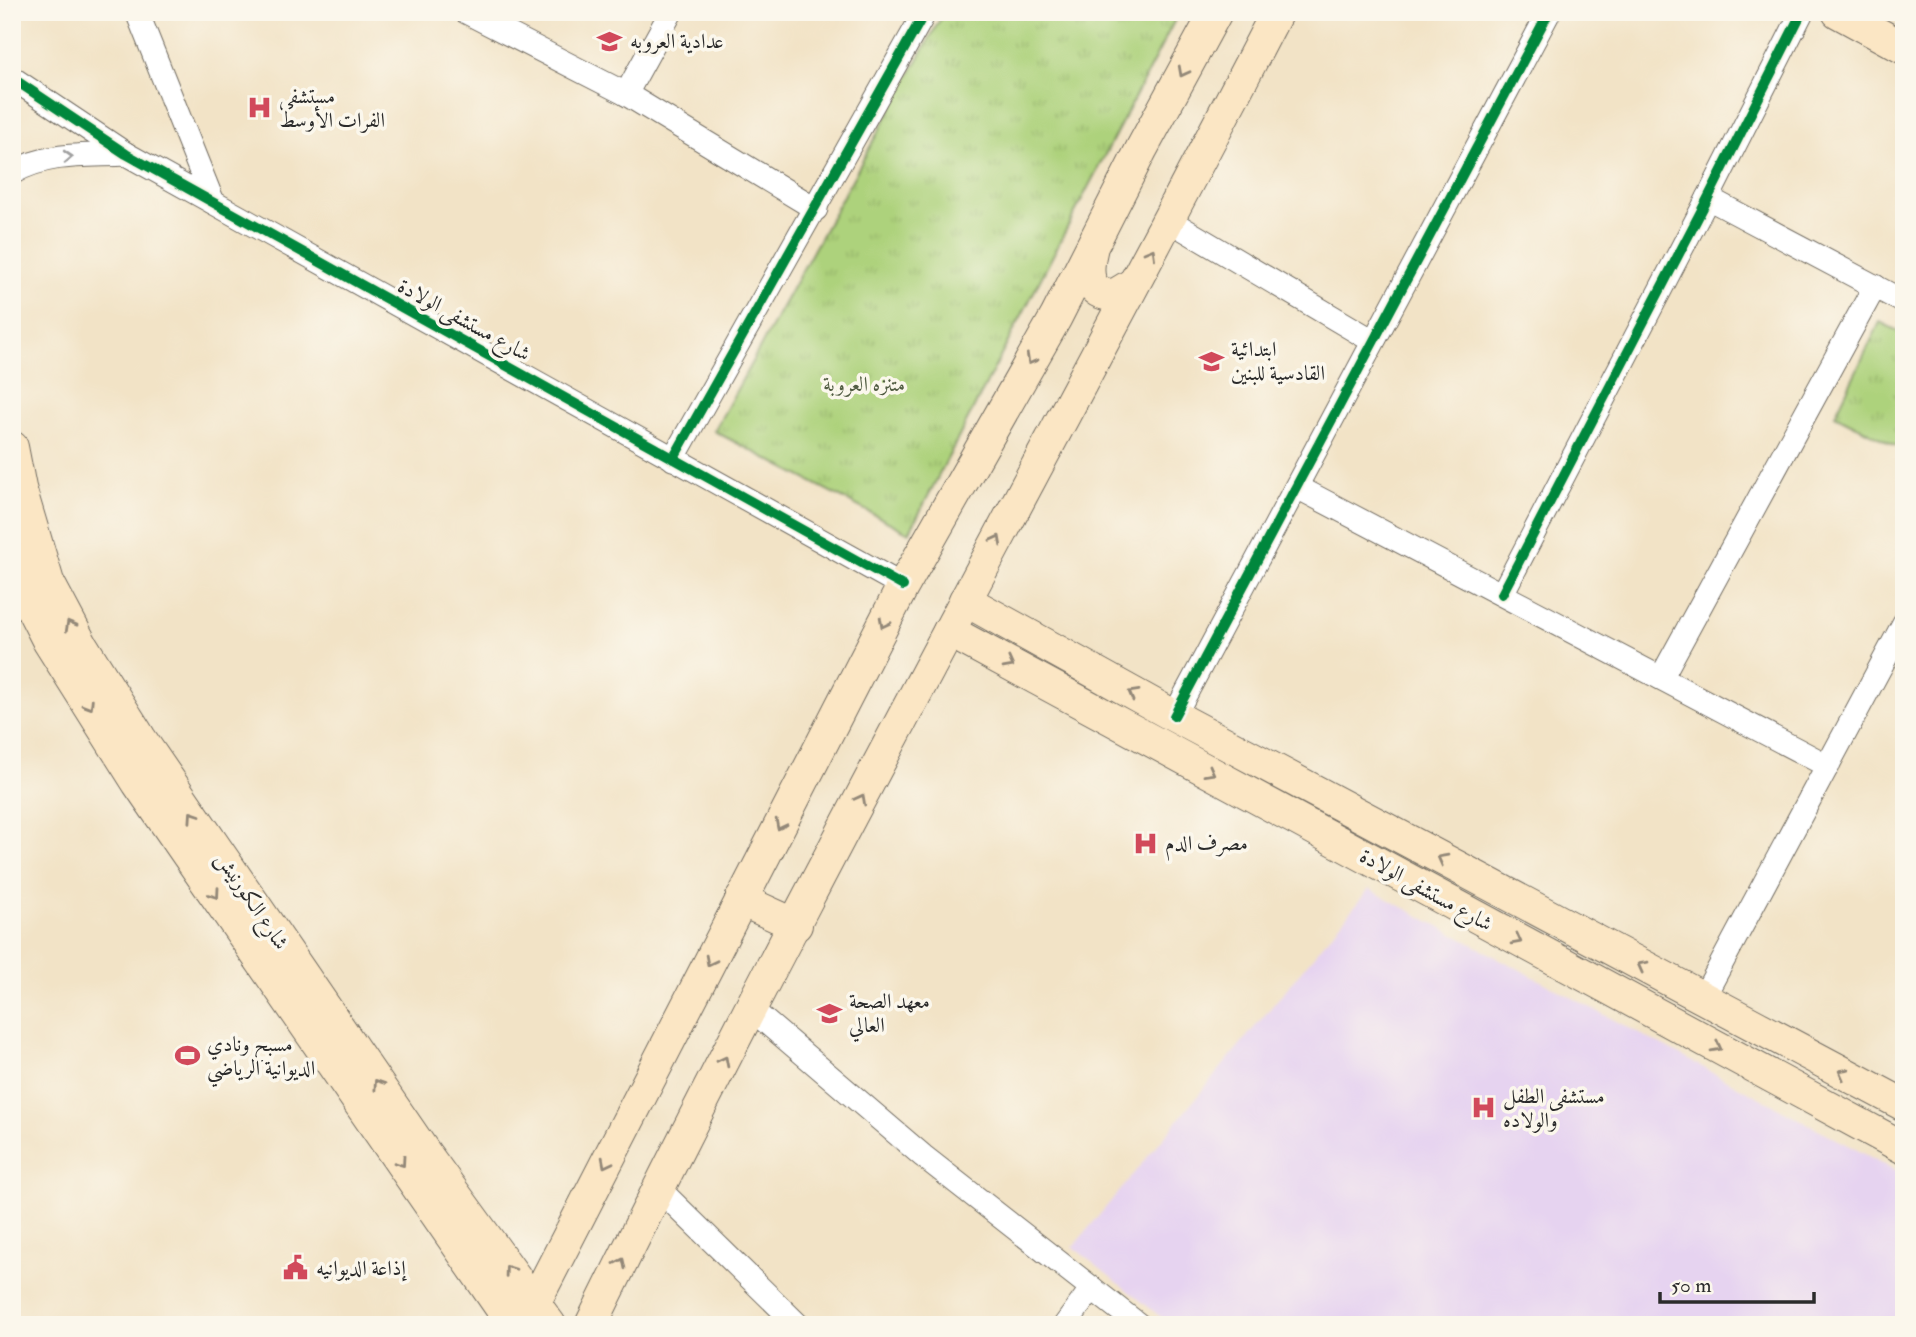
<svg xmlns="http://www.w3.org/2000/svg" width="1916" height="1337" viewBox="0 0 1916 1337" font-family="'IM FELL Double Pica',Amiri,serif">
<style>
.built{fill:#e6d3f0}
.grass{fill:url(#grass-tufts);stroke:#6c7e53;stroke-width:2}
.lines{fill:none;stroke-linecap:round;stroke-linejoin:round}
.street-casing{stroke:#716b61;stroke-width:25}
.secondary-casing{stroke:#716b61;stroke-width:34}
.street{stroke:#fff;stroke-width:23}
.secondary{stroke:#fbe6c4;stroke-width:32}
.cycleway-casing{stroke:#fbf7ec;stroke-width:15}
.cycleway{stroke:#00873e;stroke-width:10}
.oneway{stroke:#938878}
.oneway2{stroke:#a0a0a0}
.labels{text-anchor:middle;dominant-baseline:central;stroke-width:7;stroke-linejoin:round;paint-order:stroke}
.poi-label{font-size:21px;fill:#2b2b2b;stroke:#fbf7ec;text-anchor:start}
.street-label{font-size:21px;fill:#2b2b2b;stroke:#fbf7ec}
.park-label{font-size:21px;fill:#525d43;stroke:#fbf7ec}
</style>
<defs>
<pattern id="grass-tufts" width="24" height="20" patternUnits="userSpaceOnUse" patternTransform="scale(1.75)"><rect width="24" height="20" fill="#add27b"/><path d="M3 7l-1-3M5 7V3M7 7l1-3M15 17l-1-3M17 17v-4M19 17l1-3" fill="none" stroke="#95b46a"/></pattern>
</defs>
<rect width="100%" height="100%" fill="#fbf7ec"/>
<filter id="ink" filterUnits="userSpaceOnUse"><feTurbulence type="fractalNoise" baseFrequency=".0143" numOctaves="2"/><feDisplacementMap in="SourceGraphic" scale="14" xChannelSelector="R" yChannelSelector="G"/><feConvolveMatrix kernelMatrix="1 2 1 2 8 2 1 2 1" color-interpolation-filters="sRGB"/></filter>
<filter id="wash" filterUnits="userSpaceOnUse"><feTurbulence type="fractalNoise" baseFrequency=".00686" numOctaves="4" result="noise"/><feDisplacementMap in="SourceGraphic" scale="28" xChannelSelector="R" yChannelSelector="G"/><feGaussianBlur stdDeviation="1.57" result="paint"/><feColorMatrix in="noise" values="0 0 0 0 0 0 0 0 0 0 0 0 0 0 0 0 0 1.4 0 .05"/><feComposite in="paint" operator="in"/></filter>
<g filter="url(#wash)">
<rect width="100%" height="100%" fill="#f2e3c6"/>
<path class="built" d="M 1369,889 L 1904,1175 L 1904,1319 L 1899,1325 L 1171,1325 L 1073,1247 Z"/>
<g class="grass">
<path d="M 944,12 L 1179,12 L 909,533 L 714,431 Z"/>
<path d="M 1880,322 L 1904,334 L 1904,450 L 1835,415 Z"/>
</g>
</g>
<g filter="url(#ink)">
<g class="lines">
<defs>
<g id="street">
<path d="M 137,12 L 213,202"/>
<path d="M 466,12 L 626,94 L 816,209"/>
<path d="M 12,78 L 126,154 L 903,586"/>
<path d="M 626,94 L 671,12"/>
<path d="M 12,173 C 46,152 88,156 126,154"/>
<path d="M 1708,198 L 1904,302"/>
<path d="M 1170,221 L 1373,341"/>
<path d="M 673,459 L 925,12"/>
<path d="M 1297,487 L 1828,766"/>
<path d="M 1502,594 L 1708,198 L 1802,12"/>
<path d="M 1661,678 L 1875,286"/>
<path d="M 1174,716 L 1549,12"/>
<path d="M 1703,998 L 1904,623"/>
<path d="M 751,1009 L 923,1156 L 1139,1325"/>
<path d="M 658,1188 L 798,1325"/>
<path d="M 1065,1325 L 1092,1288"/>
</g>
<g id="secondary">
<path d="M 1838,12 L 1904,48"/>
<path d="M 1091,251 C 1086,273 1086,295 1115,295 L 1133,284"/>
<path d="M 12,447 L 20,488 L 48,582 L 81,644 L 140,738 L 427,1156 L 550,1325"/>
<path d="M 12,558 L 22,589 L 49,642 L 138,783 L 513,1325"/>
<path d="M 965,600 L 1174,716 L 1904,1105"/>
<path d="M 949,631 L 1904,1148"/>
<path d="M 741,900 L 796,925"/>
<path d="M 523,1325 L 903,586 L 1056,317 L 1142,148 L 1216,12"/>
<path d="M 591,1325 C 808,881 1050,450 1277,12"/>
</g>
</defs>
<use href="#street" class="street-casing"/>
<use href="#secondary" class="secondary-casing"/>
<use href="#street" class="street"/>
<use href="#secondary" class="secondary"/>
<defs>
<g id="cycleway">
<path d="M 12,78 L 126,154 L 903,586"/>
<path d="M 673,459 L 925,12"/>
<path d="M 1502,594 L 1708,198 L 1802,12"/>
<path d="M 1174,716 L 1549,12"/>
</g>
</defs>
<use href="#cycleway" class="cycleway-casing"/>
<use href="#cycleway" class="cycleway"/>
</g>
<defs><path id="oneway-chevron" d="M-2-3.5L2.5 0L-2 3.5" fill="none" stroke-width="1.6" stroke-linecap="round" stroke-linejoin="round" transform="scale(1.75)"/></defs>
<g class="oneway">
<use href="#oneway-chevron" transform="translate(1183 72) rotate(118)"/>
<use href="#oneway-chevron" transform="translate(1151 253) rotate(-60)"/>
<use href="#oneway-chevron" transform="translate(1031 360) rotate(119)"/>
<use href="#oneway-chevron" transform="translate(997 540) rotate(-62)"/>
<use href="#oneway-chevron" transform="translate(884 623) rotate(117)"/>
<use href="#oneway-chevron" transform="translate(70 625) rotate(-119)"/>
<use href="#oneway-chevron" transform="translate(1009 664) rotate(28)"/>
<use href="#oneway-chevron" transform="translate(1133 694) rotate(-151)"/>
<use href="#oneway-chevron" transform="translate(89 705) rotate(58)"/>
<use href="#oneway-chevron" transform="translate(1210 772) rotate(29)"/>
<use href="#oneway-chevron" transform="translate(861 799) rotate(-62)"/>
<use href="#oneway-chevron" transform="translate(193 816) rotate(-124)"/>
<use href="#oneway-chevron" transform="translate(780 825) rotate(117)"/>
<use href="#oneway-chevron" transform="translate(1442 859) rotate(-152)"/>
<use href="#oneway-chevron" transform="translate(215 894) rotate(55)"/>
<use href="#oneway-chevron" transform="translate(1517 940) rotate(28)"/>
<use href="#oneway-chevron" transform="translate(710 961) rotate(117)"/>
<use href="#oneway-chevron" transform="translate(1642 966) rotate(-152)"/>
<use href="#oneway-chevron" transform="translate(1717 1047) rotate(28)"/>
<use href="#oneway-chevron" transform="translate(724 1061) rotate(-63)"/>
<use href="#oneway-chevron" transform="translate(1843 1073) rotate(-152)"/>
<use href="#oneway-chevron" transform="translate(378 1084) rotate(-124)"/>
<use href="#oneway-chevron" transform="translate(401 1162) rotate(55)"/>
<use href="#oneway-chevron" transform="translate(606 1163) rotate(117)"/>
<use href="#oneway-chevron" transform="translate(621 1263) rotate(-64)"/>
<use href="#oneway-chevron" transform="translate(509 1270) rotate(-126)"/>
</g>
<use class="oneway2" href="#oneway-chevron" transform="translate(68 157) rotate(-3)"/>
</g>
<defs>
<symbol id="school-bare" viewBox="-9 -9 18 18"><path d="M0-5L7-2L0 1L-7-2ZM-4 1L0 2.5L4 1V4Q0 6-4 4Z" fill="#d1495b" stroke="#fbf7ec" stroke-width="2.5" paint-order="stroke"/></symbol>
<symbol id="hospital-bare" viewBox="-9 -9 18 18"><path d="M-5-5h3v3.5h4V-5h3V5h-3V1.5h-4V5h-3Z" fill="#d1495b" stroke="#fbf7ec" stroke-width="2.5" paint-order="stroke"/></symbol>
<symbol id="university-bare" viewBox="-9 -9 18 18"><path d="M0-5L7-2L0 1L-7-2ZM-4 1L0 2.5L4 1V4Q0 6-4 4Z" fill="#d1495b" stroke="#fbf7ec" stroke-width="2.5" paint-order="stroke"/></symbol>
<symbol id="stadium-bare" viewBox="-9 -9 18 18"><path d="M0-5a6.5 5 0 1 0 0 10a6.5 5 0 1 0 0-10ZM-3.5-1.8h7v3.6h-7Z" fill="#d1495b" stroke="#fbf7ec" stroke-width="2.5" paint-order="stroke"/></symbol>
<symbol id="civic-bare" viewBox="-9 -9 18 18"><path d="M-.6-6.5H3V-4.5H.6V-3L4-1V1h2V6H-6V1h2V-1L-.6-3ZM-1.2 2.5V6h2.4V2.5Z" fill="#d1495b" stroke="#fbf7ec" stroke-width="2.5" paint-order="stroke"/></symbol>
</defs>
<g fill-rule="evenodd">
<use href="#school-bare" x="592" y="24" width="35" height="35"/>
<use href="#hospital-bare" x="242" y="90" width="35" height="35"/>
<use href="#school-bare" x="1194" y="344" width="35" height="35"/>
<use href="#hospital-bare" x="1128" y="826" width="35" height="35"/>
<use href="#university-bare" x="812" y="996" width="35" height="35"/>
<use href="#stadium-bare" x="170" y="1038" width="35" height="35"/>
<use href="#hospital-bare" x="1466" y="1090" width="35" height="35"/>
<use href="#civic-bare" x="278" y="1250" width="35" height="35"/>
</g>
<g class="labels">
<g class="poi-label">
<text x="630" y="41">عدادية العروبه</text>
<text x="279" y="96">مستشفى<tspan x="279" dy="24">الفرات الأوسط</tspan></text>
<text x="1231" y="349">ابتدائية<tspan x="1231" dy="24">القادسية للبنين</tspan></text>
<text x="1165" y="843">مصرف الدم</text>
<text x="849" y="1001">معهد الصحة<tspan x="849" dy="24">العالي</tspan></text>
<text x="207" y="1044">مسبح ونادي<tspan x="207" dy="24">الديوانية الرياضي</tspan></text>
<text x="1503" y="1096">مستشفى الطفل<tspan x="1503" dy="24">والولاده</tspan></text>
<text x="316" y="1268">إذاعة الديوانيه</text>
</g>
<g class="street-label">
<text transform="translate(464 320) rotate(29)">شارع مستشفى الولادة</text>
<text transform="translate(1426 890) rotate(29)">شارع مستشفى الولادة</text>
<text transform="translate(252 901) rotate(56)">شارع الكورنيش</text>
</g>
<g class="park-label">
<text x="864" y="384">متنزه العروبة</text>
</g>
</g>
<rect width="1916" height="1337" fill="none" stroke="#fbf7ec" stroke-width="42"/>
<path d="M1660 1292v10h154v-10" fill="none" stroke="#2b2b2b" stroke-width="3.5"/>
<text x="1671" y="1292" font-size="21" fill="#2b2b2b" stroke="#fbf7ec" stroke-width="5" paint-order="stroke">50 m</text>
</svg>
